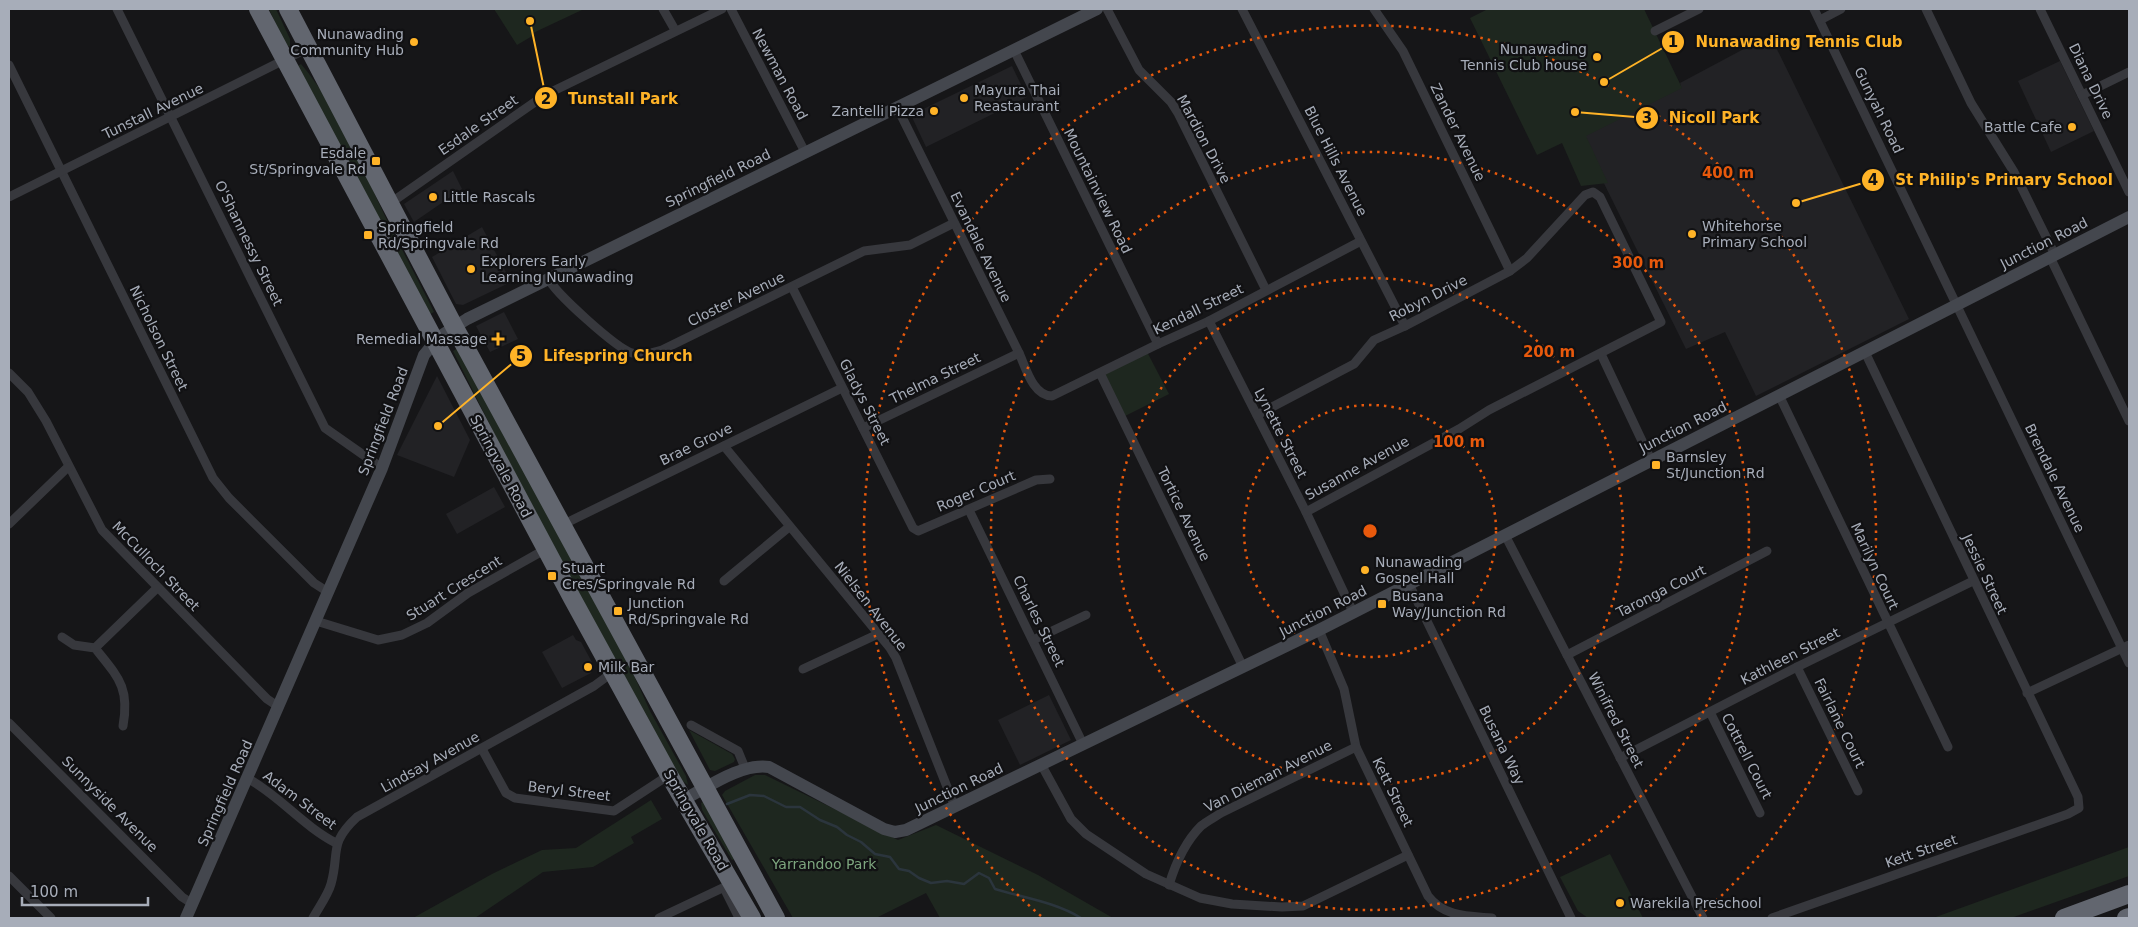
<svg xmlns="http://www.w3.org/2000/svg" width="2138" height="927" viewBox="0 0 2138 927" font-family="'DejaVu Sans',sans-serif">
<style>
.built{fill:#222225}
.green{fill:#1e271f}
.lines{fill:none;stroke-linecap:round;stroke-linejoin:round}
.stream{stroke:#2b353d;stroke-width:2.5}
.street{stroke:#37383d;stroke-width:9}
.secondary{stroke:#44474e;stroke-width:12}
.highway{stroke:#62666f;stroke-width:18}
.ring{fill:none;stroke:#e8590c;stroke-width:2.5;stroke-dasharray:2.5 5}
.poi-dot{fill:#ffb327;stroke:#111113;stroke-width:2}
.labels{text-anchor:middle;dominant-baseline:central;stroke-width:4.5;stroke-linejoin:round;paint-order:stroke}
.poi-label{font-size:14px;fill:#a7adb9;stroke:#111113;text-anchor:start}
.street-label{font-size:14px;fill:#a7adb9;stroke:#111113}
.park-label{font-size:14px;fill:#7da67e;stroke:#111113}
.centre{fill:#e8590c;stroke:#111113;stroke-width:2.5}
.ring-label{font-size:15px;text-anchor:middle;font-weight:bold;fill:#e8590c;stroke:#111113;stroke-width:4.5;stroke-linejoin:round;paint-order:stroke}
.leader{fill:none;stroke:#ffb327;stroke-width:2}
.callout-dot{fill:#ffb327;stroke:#111113;stroke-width:2}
.mark-label{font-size:15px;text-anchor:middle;font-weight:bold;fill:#111}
.callout-label{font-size:15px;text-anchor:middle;font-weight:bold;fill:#ffb327;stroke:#111113;stroke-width:4.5;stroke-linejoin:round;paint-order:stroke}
</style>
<rect width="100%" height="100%" fill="#161618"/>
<g class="built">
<path d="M 1770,35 L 1909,319 L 1756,396 L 1725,332 L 1686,349 L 1581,137 L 1681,86 L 1680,83 Z"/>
<path d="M 2060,61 L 2094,131 L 2051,152 L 2018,81 Z"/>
<path d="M 1012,66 L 1027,97 L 926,147 L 911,115 Z"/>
<path d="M 453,171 L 462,189 L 414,222 L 404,204 Z"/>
<path d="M 482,227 L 511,282 L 463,305 L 456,304 L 432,257 Z"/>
<path d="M 504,312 L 518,339 L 490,352 L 476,326 Z"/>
<path d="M 437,376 L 470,440 L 454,477 L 397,455 Z"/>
<path d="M 494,487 L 505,507 L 457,534 L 446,514 Z"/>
<path d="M 573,635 L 576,640 L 581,642 L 594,666 L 591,673 L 562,688 L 542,652 Z"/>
<path d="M 1049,695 L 1071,740 L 1020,765 L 998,720 Z"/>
</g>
<g class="green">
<path d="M 269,9 L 276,9 L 290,39 L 290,47 L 285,44 Z"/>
<path d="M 494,9 L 584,9 L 533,33 L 534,35 L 517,45 Z"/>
<path d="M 1488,9 L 1644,9 L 1682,88 L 1586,136 L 1608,183 L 1581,186 L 1562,143 L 1537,155 L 1470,18 Z"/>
<path d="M 301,64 C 338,108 360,162 384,214 C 400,247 418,279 434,312 L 428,315 L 299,72 L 298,66 Z"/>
<path d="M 458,348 L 626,658 L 650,711 L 686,776 L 688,785 L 678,778 L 527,499 L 453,351 Z"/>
<path d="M 1146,350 L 1169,394 L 1121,418 L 1100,373 Z"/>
<path d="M 689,730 L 732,754 L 735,759 L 734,762 L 715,771 L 710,770 Z"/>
<path d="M 755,775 L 765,775 L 898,840 L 936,825 L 1038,875 L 1113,918 L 940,918 L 926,893 L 876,918 L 793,918 L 722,795 L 725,791 Z"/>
<path d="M 651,800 L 662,819 L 631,837 L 634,843 L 593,867 L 543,872 L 475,918 L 413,918 L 492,874 L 542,850 L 576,848 Z"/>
<path d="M 703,802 L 735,859 L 732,860 L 702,810 L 701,803 Z"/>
<path d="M 2129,847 L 2129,876 L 2011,918 L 1933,918 Z"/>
<path d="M 1610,854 L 1643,918 L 1588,918 L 1578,911 L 1560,877 Z"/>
</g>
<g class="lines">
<path class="stream" d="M 727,804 L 750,795 L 764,796 L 786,807 L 800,807 L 820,820 L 837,827 L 847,835 L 861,842 L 875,854 L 890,857 L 899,869 L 909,871 L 919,878 L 931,883 L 947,881 L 964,884 L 979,873 L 989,878 L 995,889 C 1024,898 1055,902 1081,918"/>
<g class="street">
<path d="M 117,9 L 325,428 L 382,468"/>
<path d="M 663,9 L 675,30"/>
<path d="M 731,9 L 805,152"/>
<path d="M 1107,9 L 1139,70 L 1171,102 L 1178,113 L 1266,290"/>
<path d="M 1242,9 L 1405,326"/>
<path d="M 1374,9 L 1403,51 L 1510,271"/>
<path d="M 1814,9 L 2129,663"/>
<path d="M 1926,9 L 1971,103 L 2014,172 L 2055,255"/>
<path d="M 2040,9 L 2129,192"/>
<path d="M 1820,20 L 1841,9"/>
<path d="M 1655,31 L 1699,9"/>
<path d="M 1014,50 L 1158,344"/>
<path d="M 9,65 L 213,478 L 229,498 L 314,583 L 328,592"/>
<path d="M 2082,95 L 2129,72"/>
<path d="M 897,107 L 1019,353 C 1026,368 1033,396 1052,396 L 1158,344 L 1209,321 L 1361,241"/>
<path d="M 9,197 L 308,48"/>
<path d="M 389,204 L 545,95 L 722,9"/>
<path d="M 2050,257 L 2129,421"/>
<path d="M 548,278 C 555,293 616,348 632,353 C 642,356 652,353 662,350 L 864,251 L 910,245 L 954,223"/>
<path d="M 792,287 L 913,528 L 918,531 L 1036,480 L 1050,479"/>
<path d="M 1209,321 L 1306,512 L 1353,612"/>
<path d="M 1601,354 L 1651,460"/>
<path d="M 9,373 L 28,392 L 46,421 L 102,530 L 267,699 L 279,707"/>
<path d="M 1100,373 L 1243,667"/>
<path d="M 1779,395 L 1948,747"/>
<path d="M 1257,415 L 1354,364 L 1374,340 L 1405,326 L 1510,271 L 1527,258 L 1585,195 L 1593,192 L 1600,197 L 1661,322 L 1489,410 L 1459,429 L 1306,512"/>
<path d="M 863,428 L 1019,353"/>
<path d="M 724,446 L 890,648 L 896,658 L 955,807"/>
<path d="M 969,510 L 1083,744"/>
<path d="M 9,524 L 68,467"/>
<path d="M 562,525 L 842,388"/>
<path d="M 1505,535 L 1703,918"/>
<path d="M 724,581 L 789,527"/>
<path d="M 1409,584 L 1571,918"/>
<path d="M 316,621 L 378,640 L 402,635 L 427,623 L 468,593 L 546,549"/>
<path d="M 1319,630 L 1344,689 L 1356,747 L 1428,896 C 1444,917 1468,916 1492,918"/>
<path d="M 62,637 L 74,645 L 95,648 C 118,677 130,687 123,726"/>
<path d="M 1033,640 L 1086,615"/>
<path d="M 95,648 L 157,588"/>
<path d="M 1567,655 L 1767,551"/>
<path d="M 1797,667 L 1858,791"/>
<path d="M 803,669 L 878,634"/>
<path d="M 2027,693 L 2129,645"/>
<path d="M 1710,712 L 1760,813"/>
<path d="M 9,723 L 182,897 L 193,904"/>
<path d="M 691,725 L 738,751 L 745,768"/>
<path d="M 482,749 L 506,793 L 515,798 L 614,811 L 669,775"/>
<path d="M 1620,758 L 1797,667 L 1973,581"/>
<path d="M 1041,764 L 1071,819 L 1086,834 L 1146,874 L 1200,898 L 1232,904 L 1282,907 L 1303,906 L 1408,855"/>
<path d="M 247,778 C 280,796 303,826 336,843"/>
<path d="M 9,876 L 51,918"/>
<path d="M 1169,885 C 1175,865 1186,841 1201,826 C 1207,821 1215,817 1221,813 L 1356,747"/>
<path d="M 724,888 L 739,918"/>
<path d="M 313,918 C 319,907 328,895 331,884 C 340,852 328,844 357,817 L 594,686 L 613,672"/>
<path d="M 659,918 L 733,883"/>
<path d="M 1772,918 L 2068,814 L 2079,808 L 2078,797 L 1865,352"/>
</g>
<g class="secondary">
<path d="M 683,800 C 708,787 741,763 769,767 L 884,829 L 895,832 L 906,830 L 1319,630 L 2129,217"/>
<path d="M 186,918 L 382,468 L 424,355 L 439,337 L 467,319 L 1097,9"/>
</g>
<g class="highway">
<path d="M 258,9 L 572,598 L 669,775 L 752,918"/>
<path d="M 288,9 L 454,326 L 776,918"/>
<path d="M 2064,918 L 2129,894"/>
<path d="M 2126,918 L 2129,917"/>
</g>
</g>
<g class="ring">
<circle cx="1370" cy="531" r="126"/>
<circle cx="1370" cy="531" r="253"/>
<circle cx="1370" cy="531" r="379"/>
<path d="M1041 916A506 506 0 1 1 1699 916"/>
</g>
<g class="poi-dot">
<circle cx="414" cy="42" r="5"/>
<circle cx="1597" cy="57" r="5"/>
<circle cx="964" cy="98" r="5"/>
<circle cx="934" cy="111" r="5"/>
<circle cx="2072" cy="127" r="5"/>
<rect x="371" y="156" width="10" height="10" rx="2.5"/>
<circle cx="433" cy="197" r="5"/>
<circle cx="1692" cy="234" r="5"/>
<rect x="363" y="230" width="10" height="10" rx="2.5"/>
<circle cx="471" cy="269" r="5"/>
<path d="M495.5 331.5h5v5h5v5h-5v5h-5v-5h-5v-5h5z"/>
<rect x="1651" y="460" width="10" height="10" rx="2.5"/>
<circle cx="1365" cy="570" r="5"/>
<rect x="547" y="571" width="10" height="10" rx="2.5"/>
<rect x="1377" y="599" width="10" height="10" rx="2.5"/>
<rect x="613" y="606" width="10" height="10" rx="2.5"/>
<circle cx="588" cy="667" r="5"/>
<circle cx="1620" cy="903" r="5"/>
</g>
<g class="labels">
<g class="poi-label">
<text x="404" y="34" text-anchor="end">Nunawading<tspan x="404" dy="16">Community Hub</tspan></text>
<text x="1587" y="49" text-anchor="end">Nunawading<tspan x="1587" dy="16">Tennis Club house</tspan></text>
<text x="974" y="90">Mayura Thai<tspan x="974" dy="16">Reastaurant</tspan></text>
<text x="924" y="111" text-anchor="end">Zantelli Pizza</text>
<text x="2062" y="127" text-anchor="end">Battle Cafe</text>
<text x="366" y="153" text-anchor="end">Esdale<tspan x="366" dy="16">St/Springvale Rd</tspan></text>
<text x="443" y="197">Little Rascals</text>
<text x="1702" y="226">Whitehorse<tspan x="1702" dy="16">Primary School</tspan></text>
<text x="378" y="227">Springfield<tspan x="378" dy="16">Rd/Springvale Rd</tspan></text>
<text x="481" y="261">Explorers Early<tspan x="481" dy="16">Learning Nunawading</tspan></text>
<text x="487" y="339" text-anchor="end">Remedial Massage</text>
<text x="1666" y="457">Barnsley<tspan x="1666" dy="16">St/Junction Rd</tspan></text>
<text x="1375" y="562">Nunawading<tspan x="1375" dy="16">Gospel Hall</tspan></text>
<text x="562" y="568">Stuart<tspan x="562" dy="16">Cres/Springvale Rd</tspan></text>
<text x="1392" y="596">Busana<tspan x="1392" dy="16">Way/Junction Rd</tspan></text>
<text x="628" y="603">Junction<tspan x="628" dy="16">Rd/Springvale Rd</tspan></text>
<text x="598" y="667">Milk Bar</text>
<text x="1630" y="903">Warekila Preschool</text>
</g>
<g class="street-label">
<text transform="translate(780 74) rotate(62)">Newman Road</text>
<text transform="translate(2091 81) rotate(64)">Diana Drive</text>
<text transform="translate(1879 110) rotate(64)">Gunyah Road</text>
<text transform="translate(153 111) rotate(-26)">Tunstall Avenue</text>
<text transform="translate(478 125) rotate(-35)">Esdale Street</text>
<text transform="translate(1458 132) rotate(64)">Zander Avenue</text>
<text transform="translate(1204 139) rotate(62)">Mardion Drive</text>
<text transform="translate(1336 161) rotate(63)">Blue Hills Avenue</text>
<text transform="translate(718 178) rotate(-26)">Springfield Road</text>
<text transform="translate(1098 191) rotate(64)">Mountainview Road</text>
<text transform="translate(249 243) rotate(64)">O'Shannessy Street</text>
<text transform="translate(2044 243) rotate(-27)">Junction Road</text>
<text transform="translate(981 247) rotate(64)">Evandale Avenue</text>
<text transform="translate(1428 298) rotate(-27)">Robyn Drive</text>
<text transform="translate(736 299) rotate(-26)">Closter Avenue</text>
<text transform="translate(1198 309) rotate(-26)">Kendall Street</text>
<text transform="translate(159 338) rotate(64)">Nicholson Street</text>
<text transform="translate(935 378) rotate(-26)">Thelma Street</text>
<text transform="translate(865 402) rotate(63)">Gladys Street</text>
<text transform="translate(383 421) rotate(-69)">Springfield Road</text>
<text transform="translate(1683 427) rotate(-27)">Junction Road</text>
<text transform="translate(1281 433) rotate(63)">Lynette Street</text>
<text transform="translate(696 444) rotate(-26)">Brae Grove</text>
<text transform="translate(501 466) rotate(62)">Springvale Road</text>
<text transform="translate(1357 468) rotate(-29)">Susanne Avenue</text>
<text transform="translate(2055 478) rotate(64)">Brendale Avenue</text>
<text transform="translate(976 491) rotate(-23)">Roger Court</text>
<text transform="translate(1184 514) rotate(64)">Tortice Avenue</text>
<text transform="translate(156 566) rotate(46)">McCulloch Street</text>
<text transform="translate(1875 566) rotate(65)">Marilyn Court</text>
<text transform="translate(1985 574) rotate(65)">Jessie Street</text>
<text transform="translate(454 588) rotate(-32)">Stuart Crescent</text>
<text transform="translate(1661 591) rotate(-27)">Taronga Court</text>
<text transform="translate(871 606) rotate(52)">Nielsen Avenue</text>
<text transform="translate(1323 611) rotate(-27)">Junction Road</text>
<text transform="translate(1039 621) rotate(64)">Charles Street</text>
<text transform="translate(1790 656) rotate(-27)">Kathleen Street</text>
<text transform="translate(1616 720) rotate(63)">Winifred Street</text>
<text transform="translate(1840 723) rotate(64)">Fairlane Court</text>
<text transform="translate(1502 745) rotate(64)">Busana Way</text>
<text transform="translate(1747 756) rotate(63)">Cottrell Court</text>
<text transform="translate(430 762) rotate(-29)">Lindsay Avenue</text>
<text transform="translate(1268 776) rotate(-27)">Van Dieman Avenue</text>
<text transform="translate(959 788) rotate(-26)">Junction Road</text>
<text transform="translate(569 791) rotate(7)">Beryl Street</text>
<text transform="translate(1393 792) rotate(64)">Kett Street</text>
<text transform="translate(225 793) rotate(-66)">Springfield Road</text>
<text transform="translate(300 800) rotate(37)">Adam Street</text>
<text transform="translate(110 804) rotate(45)">Sunnyside Avenue</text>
<text transform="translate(696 820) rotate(60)">Springvale Road</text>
<text transform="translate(1921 851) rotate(-19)">Kett Street</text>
</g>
<g class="park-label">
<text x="824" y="864">Yarrandoo Park</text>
</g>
</g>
<circle cx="1370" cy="531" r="8" class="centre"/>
<g class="ring-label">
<text x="1728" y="178">400 m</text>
<text x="1638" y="268">300 m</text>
<text x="1549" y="357">200 m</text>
<text x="1459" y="447">100 m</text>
</g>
<path class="leader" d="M1604 82L1673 42M530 21L546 98M1575 112L1647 118M1796 203L1873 180M438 426L521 356"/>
<g class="callout-dot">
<circle cx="1604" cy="82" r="5"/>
<circle cx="530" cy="21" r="5"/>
<circle cx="1575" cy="112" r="5"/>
<circle cx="1796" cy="203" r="5"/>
<circle cx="438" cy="426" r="5"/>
<circle cx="1673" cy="42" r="12"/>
<circle cx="546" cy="98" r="12"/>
<circle cx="1647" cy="118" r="12"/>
<circle cx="1873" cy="180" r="12"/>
<circle cx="521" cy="356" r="12"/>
</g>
<g class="mark-label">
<text x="1673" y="47">1</text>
<text x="546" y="104">2</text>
<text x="1647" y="123">3</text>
<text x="1873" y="185">4</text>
<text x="521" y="361">5</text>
</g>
<g class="callout-label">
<text x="1799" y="47">Nunawading Tennis Club</text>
<text x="623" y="104">Tunstall Park</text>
<text x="1714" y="123">Nicoll Park</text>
<text x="2004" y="185">St Philip's Primary School</text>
<text x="618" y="361">Lifespring Church</text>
</g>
<rect width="2138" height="927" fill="none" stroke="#a7adb9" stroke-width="20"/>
<path d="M22 897v8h126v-8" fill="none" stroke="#a7adb9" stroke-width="2.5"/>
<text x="30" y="897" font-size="15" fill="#a7adb9" stroke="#111113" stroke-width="4" paint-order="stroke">100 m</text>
</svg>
